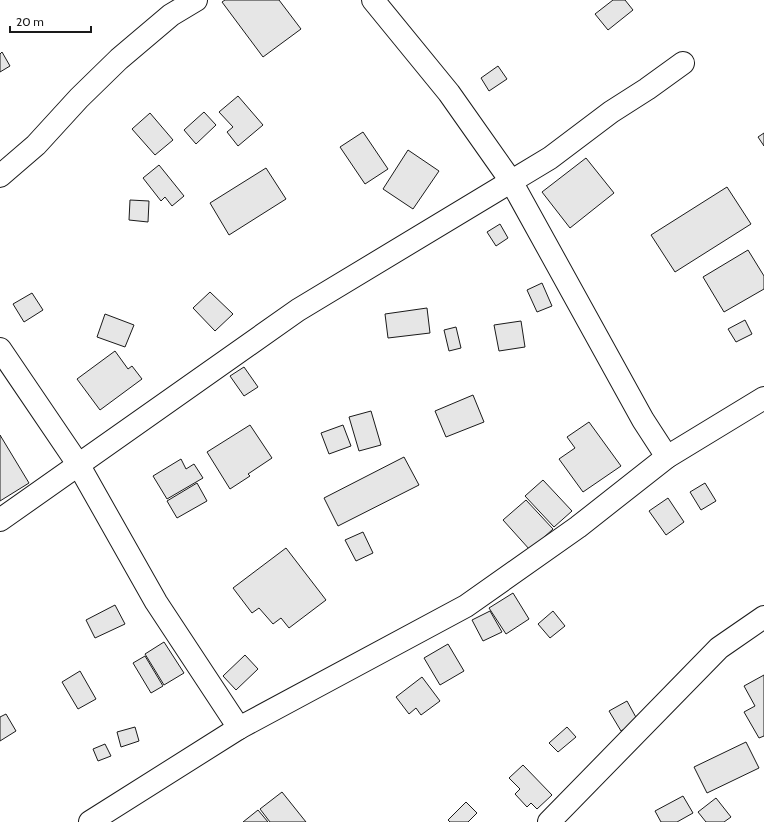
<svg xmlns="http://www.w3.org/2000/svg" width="764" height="822" viewBox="0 0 764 822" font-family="Cabin,sans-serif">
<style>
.building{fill:#e6e6e6;stroke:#1a1a1a}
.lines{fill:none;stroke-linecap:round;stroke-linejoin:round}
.minor-casing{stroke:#1a1a1a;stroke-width:24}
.minor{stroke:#fff;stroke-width:22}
</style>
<rect width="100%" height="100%" fill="#fff"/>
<g class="building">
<path d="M 225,0 L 279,0 L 301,29 L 263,57 L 222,2 Z"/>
<path d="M 613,0 L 625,0 L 633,10 L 608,30 L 595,14 Z"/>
<path d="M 2,52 L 10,66 L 0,72 L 0,54 Z"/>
<path d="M 498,66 L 507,79 L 489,91 L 481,78 Z"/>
<path d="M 238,96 L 263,125 L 238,146 L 227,132 L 233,127 L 219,112 Z"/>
<path d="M 204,112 L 216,125 L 196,144 L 184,130 Z"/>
<path d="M 150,113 L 173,140 L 155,155 L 132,129 Z"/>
<path d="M 363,132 L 388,169 L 365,184 L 340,147 Z"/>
<path d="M 764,133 L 764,146 L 758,137 Z"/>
<path d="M 408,150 L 439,171 L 413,209 L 383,189 Z"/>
<path d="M 586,158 L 614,193 L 570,228 L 542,192 Z"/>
<path d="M 159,165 L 184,196 L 172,206 L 165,197 L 161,201 L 143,178 Z"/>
<path d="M 266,168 L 286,199 L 229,235 L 210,203 Z"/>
<path d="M 727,187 L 751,224 L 675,272 L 651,235 Z"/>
<path d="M 130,200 L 149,201 L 148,222 L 129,220 Z"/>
<path d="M 500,224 L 508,238 L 496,246 L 487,232 Z"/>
<path d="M 748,250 L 764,276 L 764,289 L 724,312 L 703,277 Z"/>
<path d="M 542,283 L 552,306 L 537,312 L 527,290 Z"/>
<path d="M 210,292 L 233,314 L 215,331 L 193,308 Z"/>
<path d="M 32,293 L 43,310 L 24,322 L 13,304 Z"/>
<path d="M 427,308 L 430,333 L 388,338 L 385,314 Z"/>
<path d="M 105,314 L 134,325 L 125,347 L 97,337 Z"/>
<path d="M 745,320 L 752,334 L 736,342 L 728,329 Z"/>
<path d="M 521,321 L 525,347 L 499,351 L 494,325 Z"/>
<path d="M 456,327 L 461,348 L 449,351 L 444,330 Z"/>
<path d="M 115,351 L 128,369 L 132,366 L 142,379 L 100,410 L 77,379 Z"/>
<path d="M 244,367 L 258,387 L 244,396 L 230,376 Z"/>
<path d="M 473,395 L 484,422 L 446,437 L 435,411 Z"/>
<path d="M 371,411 L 381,445 L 359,451 L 349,417 Z"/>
<path d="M 589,422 L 621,466 L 583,492 L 559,459 L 575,448 L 567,437 Z"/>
<path d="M 250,425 L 272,458 L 248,474 L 250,476 L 230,489 L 207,452 Z"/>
<path d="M 343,425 L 351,446 L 329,454 L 321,433 Z"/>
<path d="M 0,435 L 29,483 L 0,501 Z"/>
<path d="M 404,457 L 419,485 L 338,526 L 324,498 Z"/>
<path d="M 181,459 L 186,469 L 194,464 L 203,478 L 167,499 L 153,476 Z"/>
<path d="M 543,480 L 572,511 L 554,527 L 525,496 Z"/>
<path d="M 197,483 L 207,501 L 177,518 L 167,501 Z"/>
<path d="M 705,483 L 716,501 L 701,510 L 690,492 Z"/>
<path d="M 668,498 L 684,522 L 666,535 L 649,511 Z"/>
<path d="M 526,500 L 553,529 L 530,550 L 503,520 Z"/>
<path d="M 363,532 L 373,553 L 356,561 L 345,540 Z"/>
<path d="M 286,548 L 326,600 L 289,628 L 281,618 L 273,624 L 259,608 L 252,613 L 233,588 Z"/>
<path d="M 513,593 L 529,619 L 506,634 L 489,608 Z"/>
<path d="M 115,605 L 125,624 L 95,638 L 86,620 Z"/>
<path d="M 490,611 L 502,632 L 483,641 L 472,620 Z"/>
<path d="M 553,611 L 565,626 L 550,638 L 538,624 Z"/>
<path d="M 164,642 L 184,673 L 164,685 L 145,654 Z"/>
<path d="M 448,644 L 464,671 L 440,685 L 424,658 Z"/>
<path d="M 245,655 L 258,669 L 236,690 L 223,676 Z"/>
<path d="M 145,656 L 163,686 L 151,693 L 133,663 Z"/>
<path d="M 80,671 L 96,699 L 78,709 L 62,682 Z"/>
<path d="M 764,675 L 764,736 L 759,738 L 744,712 L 755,706 L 744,686 Z"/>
<path d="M 422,677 L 440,701 L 421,715 L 416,708 L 409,714 L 396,697 Z"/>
<path d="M 627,701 L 638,721 L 621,731 L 609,711 Z"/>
<path d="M 6,714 L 16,731 L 0,741 L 0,717 Z"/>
<path d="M 135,727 L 139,741 L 121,747 L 117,732 Z"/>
<path d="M 567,727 L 576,737 L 558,752 L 549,743 Z"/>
<path d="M 746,742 L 759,768 L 707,793 L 694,767 Z"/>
<path d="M 105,744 L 111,756 L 98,761 L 93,749 Z"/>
<path d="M 523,765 L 552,795 L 537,809 L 531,803 L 527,807 L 515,794 L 520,789 L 509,778 Z"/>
<path d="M 282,792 L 306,822 L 270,822 L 260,809 Z"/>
<path d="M 683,796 L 693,813 L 677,822 L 661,822 L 655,811 Z"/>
<path d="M 716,798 L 731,817 L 724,822 L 706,822 L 698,812 Z"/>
<path d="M 466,802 L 477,813 L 468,822 L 450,822 L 448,820 Z"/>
<path d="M 258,810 L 268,822 L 243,822 Z"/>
</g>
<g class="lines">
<defs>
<g id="minor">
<path d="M 373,0 L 449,93 L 511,181 L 643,420 L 667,457"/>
<path d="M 0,176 L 36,145 L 79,98 L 119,59 L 171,15 L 196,0"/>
<path d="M 0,349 L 78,464 L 156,602 L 239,728"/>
<path d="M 0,520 L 298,310 L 550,158 L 611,112 L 647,89 L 683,63"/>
<path d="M 90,822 L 239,728 L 466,606 L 578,527 L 667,457 L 764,398"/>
<path d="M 549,822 L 719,648 L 764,617"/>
</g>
</defs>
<use href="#minor" class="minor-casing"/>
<use href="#minor" class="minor"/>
</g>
<path d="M10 26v6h81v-6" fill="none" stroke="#1a1a1a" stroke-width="2"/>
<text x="16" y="26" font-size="12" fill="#1a1a1a" stroke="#ffffff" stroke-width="3" paint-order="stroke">20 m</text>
</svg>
